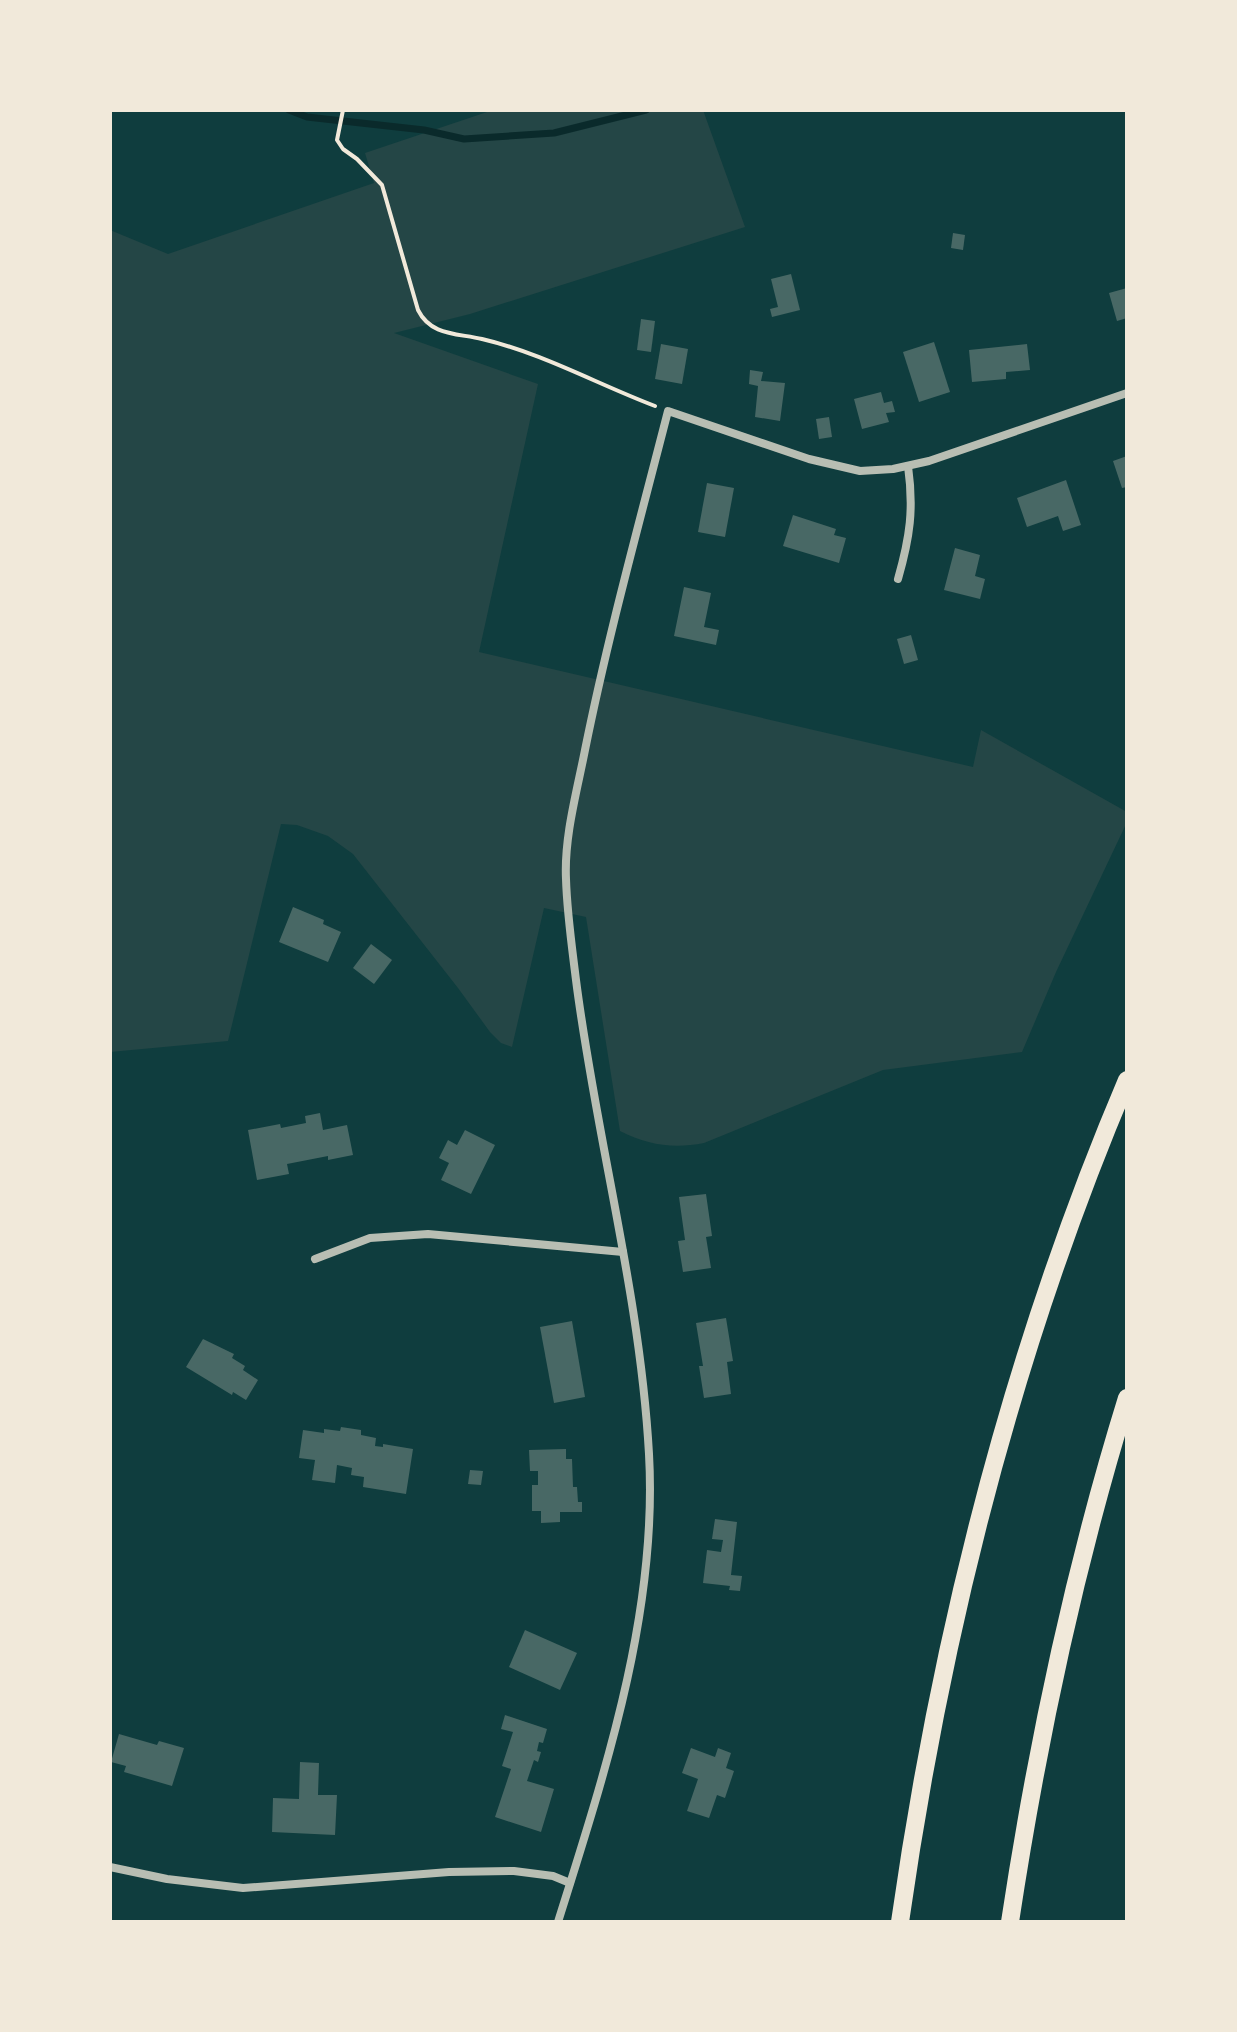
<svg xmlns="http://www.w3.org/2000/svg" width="1237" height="2032" viewBox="0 0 1237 2032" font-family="Bitter,serif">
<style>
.green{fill:#244646}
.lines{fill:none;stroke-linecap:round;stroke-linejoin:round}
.stream{stroke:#0a2a2b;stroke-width:7}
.building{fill:#486865}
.path{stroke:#f1e9da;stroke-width:4}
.minor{stroke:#b8beb3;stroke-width:8}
.motorway{stroke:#f1e9da;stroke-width:18}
</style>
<rect width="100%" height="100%" fill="#0f3d3e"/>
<path class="green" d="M 493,110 L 703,110 L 745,227 L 470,314 L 394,333 L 538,384 L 479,652 L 973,767 L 981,730 L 1127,812 L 1127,822 L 1056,972 L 1022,1052 L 883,1070 L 704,1143 C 673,1149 648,1145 620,1131 L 586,917 L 544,908 L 512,1047 L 501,1043 L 490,1032 L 458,988 L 353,854 L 328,836 L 297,825 L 281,824 L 228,1041 L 110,1052 L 110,230 L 168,254 L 374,183 L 365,153 Z"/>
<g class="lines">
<path class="stream" d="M 289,110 L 307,117 L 424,130 L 464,139 L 554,133 L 646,110"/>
</g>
<g class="building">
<path d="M 953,233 L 965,235 L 963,250 L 951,248 Z"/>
<path d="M 791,274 L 800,310 L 772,317 L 770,309 L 778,307 L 771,279 Z"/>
<path d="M 1127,288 L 1127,318 L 1117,321 L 1109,293 Z"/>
<path d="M 641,319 L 655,321 L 651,352 L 637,350 Z"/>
<path d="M 934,342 L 950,392 L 919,402 L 903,352 Z"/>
<path d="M 661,344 L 688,349 L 682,384 L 655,379 Z"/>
<path d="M 1027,344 L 1030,370 L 1006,372 L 1006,379 L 972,382 L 969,350 Z"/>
<path d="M 750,370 L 763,372 L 761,381 L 785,383 L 780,421 L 755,417 L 758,386 L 749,384 Z"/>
<path d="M 881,392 L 884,403 L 892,401 L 895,412 L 886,413 L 889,422 L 862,429 L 854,399 Z"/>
<path d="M 829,417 L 832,437 L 819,439 L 816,419 Z"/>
<path d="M 1127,456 L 1127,487 L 1122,488 L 1113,461 Z"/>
<path d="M 1066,480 L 1081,525 L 1063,531 L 1058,516 L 1027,527 L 1017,498 Z"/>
<path d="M 707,483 L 734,488 L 725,537 L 698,532 Z"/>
<path d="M 793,515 L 836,529 L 834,535 L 846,538 L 839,563 L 783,546 Z"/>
<path d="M 955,548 L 980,555 L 975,576 L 985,579 L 980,599 L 944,590 Z"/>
<path d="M 684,587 L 711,593 L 704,627 L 719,630 L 716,645 L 674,636 Z"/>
<path d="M 911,635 L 918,660 L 904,664 L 897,639 Z"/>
<path d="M 293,907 L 324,920 L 323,924 L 341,932 L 328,962 L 279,942 Z"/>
<path d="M 371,944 L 392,960 L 374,984 L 353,968 Z"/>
<path d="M 320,1113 L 323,1130 L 347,1125 L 353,1155 L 328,1160 L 328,1156 L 287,1164 L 289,1174 L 257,1180 L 248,1130 L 280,1124 L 281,1128 L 306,1123 L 305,1116 Z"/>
<path d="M 465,1130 L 495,1145 L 471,1194 L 441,1180 L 449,1163 L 439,1158 L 448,1140 L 457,1145 Z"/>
<path d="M 706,1194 L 712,1236 L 706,1237 L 711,1268 L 683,1272 L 678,1241 L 685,1240 L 679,1197 Z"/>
<path d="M 726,1318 L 733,1361 L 727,1362 L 731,1394 L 704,1398 L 699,1366 L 703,1366 L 696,1323 Z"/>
<path d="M 572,1321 L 585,1397 L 554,1403 L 540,1327 Z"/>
<path d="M 203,1339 L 234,1354 L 232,1358 L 245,1366 L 243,1370 L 258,1380 L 246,1400 L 233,1392 L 232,1395 L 186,1367 Z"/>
<path d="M 341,1427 L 361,1430 L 361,1435 L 376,1438 L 375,1446 L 383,1447 L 383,1444 L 413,1449 L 406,1494 L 363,1487 L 364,1477 L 351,1475 L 352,1468 L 337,1465 L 335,1483 L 312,1480 L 315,1460 L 299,1458 L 303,1430 L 324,1433 L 324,1429 L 340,1431 Z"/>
<path d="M 566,1449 L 566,1459 L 572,1459 L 573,1487 L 577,1487 L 578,1502 L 582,1502 L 582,1512 L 560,1512 L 560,1522 L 541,1523 L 541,1511 L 532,1511 L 532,1485 L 538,1485 L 538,1471 L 530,1471 L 529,1450 Z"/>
<path d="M 470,1470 L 483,1471 L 481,1485 L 468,1484 Z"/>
<path d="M 715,1519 L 737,1522 L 731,1575 L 742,1576 L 740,1591 L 729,1590 L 730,1586 L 703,1583 L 707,1550 L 721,1552 L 723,1540 L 712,1539 Z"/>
<path d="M 525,1630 L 577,1653 L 560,1690 L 509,1667 Z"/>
<path d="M 505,1715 L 547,1729 L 543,1743 L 539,1742 L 537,1751 L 541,1752 L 538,1762 L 534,1760 L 527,1781 L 554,1789 L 541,1832 L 495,1817 L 511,1769 L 502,1766 L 513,1732 L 501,1729 Z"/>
<path d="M 119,1734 L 157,1745 L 159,1741 L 184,1748 L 172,1786 L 124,1772 L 126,1766 L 111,1762 Z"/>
<path d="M 691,1748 L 715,1757 L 718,1748 L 731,1753 L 726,1768 L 734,1771 L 725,1798 L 717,1795 L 709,1818 L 687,1811 L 698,1779 L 682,1773 Z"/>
<path d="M 300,1762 L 319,1763 L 318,1795 L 337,1795 L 335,1835 L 272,1832 L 273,1798 L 299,1799 Z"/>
</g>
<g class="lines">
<path class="path" d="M 343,110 L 337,140 L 343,149 L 357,159 L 382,185 L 418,310 C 431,336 457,333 482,339 C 542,353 597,384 655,406"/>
<g class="minor">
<path d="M 898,579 C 910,537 914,509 908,466"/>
<path d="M 315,1259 L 370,1238 L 428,1234 L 623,1252"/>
<path d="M 110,1867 L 167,1879 L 243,1888 L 449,1872 L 514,1871 L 553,1876 L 570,1883"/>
<path d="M 558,1922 C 605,1772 658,1613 649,1454 C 640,1293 596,1138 576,980 C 572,947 567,913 566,879 C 564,837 577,791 585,750 C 608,636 639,524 668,411 L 809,459 L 860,471 L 893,469 L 929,461 L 1127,393"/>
</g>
<g class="motorway">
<path d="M 900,1922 C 941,1634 1013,1348 1127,1080"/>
<path d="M 1010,1922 C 1037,1744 1074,1569 1127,1398"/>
</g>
</g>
<rect width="1237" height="2032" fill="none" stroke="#f1e9da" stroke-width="224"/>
</svg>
